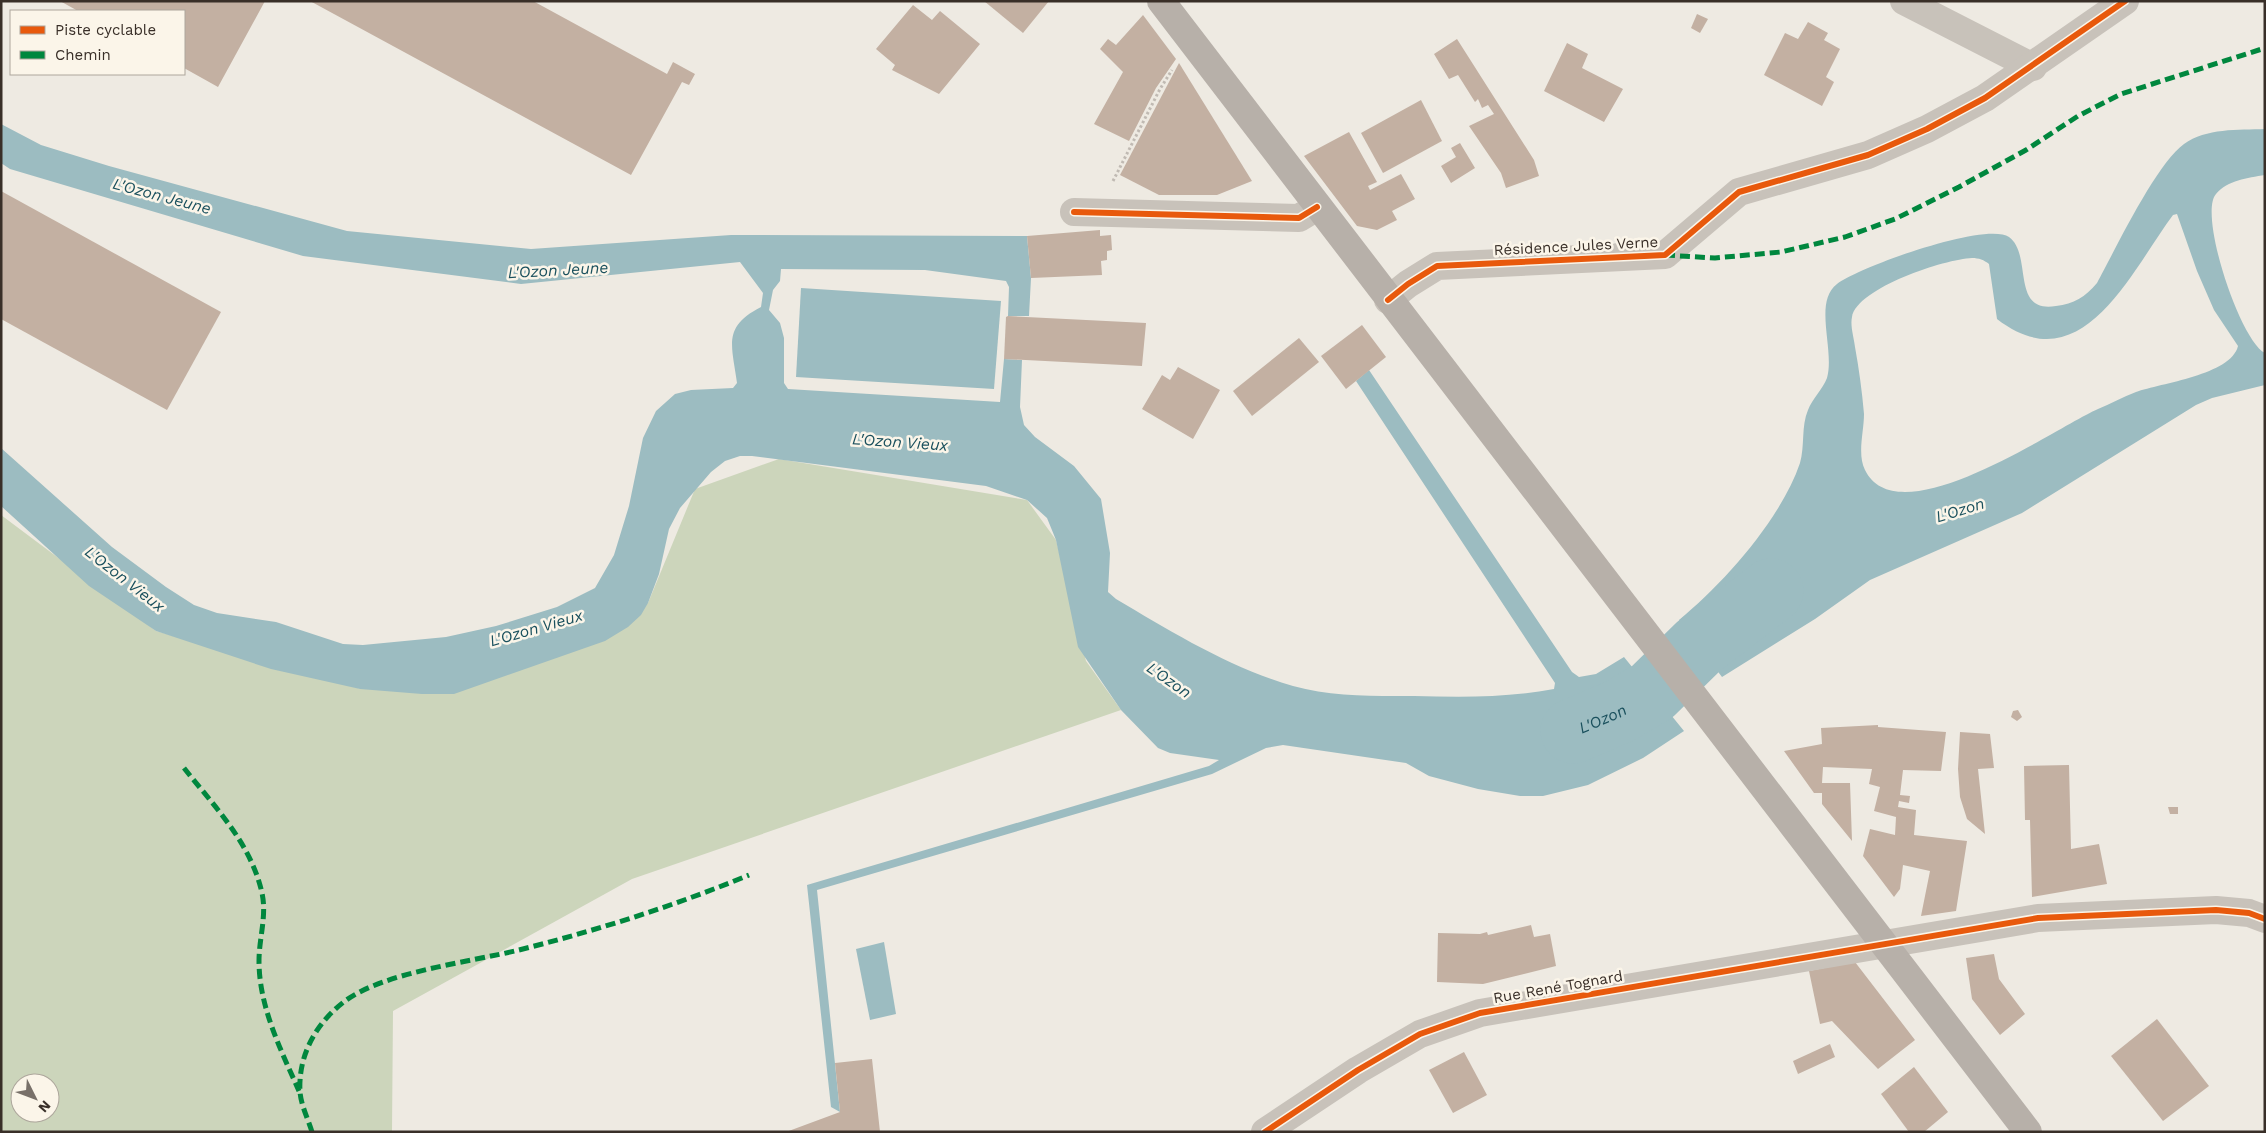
<svg xmlns="http://www.w3.org/2000/svg" width="2266" height="1133" viewBox="0 0 2266 1133" font-family="'Work Sans',sans-serif">
<style>
.green{fill:#ccd5bb;fill-rule:evenodd}
.water{fill:#9cbcc1;fill-rule:evenodd}
.lines{fill:none;stroke-linecap:round;stroke-linejoin:round}
.river{stroke:#9cbcc1;stroke-width:65}
.building{fill:#c3b0a2}
.path{stroke:#c0bab3;stroke-width:3;stroke-dasharray:2.5 2.5;stroke-linecap:butt}
.street{stroke:#c8c2ba;stroke-width:28}
.primary{stroke:#b7b0a9;stroke-width:28}
.quiet{stroke:#00873e;stroke-width:5;stroke-dasharray:10 5;stroke-linecap:butt}
.cycleway-casing{stroke:#fbf5e9;stroke-width:9}
.cycleway{stroke:#e8590c;stroke-width:6}
.labels{text-anchor:middle;dominant-baseline:central;stroke-width:5;stroke-linejoin:round;paint-order:stroke}
.street-label{font-size:15px;fill:#392f28;stroke:#fbf5e9}
.water-label{font-size:16px;font-style:italic;fill:#1a505d;stroke:#fbf5e9}
</style>
<rect width="100%" height="100%" fill="#eeeae2"/>
<path class="green" d="M 779,459 L 1027,500 L 1056,540 L 1086,661 L 1121,710 L 632,879 L 393,1011 L 392,1132 L 1,1132 L 1,515 L 156,631 L 361,689 L 648,603 L 695,489 ZM 20,1083 L 50,1083 L 50,1113 L 20,1113 Z"/>
<g class="water">
<path d="M 1,124 L 41,145 L 109,166 L 347,231 L 531,249 L 731,235 L 1027,236 L 1031,278 L 1029,316 L 1008,316 L 1009,287 L 1006,281 L 925,270 L 781,269 L 780,281 L 773,290 L 769,310 L 780,323 L 784,338 L 784,383 L 788,389 L 1000,402 L 1004,359 L 1022,360 L 1020,407 L 1024,425 L 1035,437 L 1074,466 L 1101,499 L 1110,553 L 1108,592 L 1116,599 C 1172,632 1230,668 1293,686 C 1332,697 1374,696 1414,696 C 1461,697 1508,698 1554,689 L 1555,683 L 1356,381 L 1369,370 L 1572,672 L 1579,677 L 1596,674 L 1624,657 L 1684,731 L 1643,758 L 1588,785 L 1543,796 L 1520,796 L 1478,789 L 1429,776 L 1406,763 L 1283,745 L 1266,748 L 1212,774 L 817,890 L 840,1112 L 831,1107 L 807,885 L 1209,766 L 1219,760 L 1170,753 L 1158,748 L 1121,710 L 1078,647 L 1056,540 L 1047,518 L 1027,500 L 986,486 L 752,456 L 740,456 L 725,461 L 711,472 L 680,508 L 669,529 L 659,574 L 648,603 L 641,615 L 628,627 L 605,641 L 454,694 L 422,694 L 360,689 L 271,669 L 156,631 L 89,586 L 1,506 L 1,448 L 112,547 L 166,587 L 194,605 L 217,613 L 276,622 L 343,644 L 363,645 L 446,637 L 496,626 L 557,607 L 595,588 L 614,555 L 629,506 L 643,438 L 656,411 L 675,394 L 691,390 L 733,388 L 737,383 C 732,345 722,327 761,307 L 763,293 L 740,262 L 521,284 L 303,256 L 10,169 L 1,163 Z"/>
<path d="M 2265,129 L 2265,175 C 2247,178 2228,180 2216,194 C 2198,214 2240,341 2265,353 L 2265,385 L 2212,398 L 2196,405 L 2022,513 L 1870,580 L 1815,619 L 1722,677 L 1679,620 C 1724,583 1781,519 1800,463 C 1805,446 1801,426 1808,410 C 1812,399 1823,389 1827,378 C 1835,350 1813,302 1837,284 C 1859,267 1986,221 2009,237 C 2033,254 2010,314 2056,306 C 2074,304 2085,297 2097,283 C 2115,250 2156,164 2184,144 C 2206,128 2238,130 2265,129 ZM 2177,214 L 2197,271 L 2214,310 L 2238,346 C 2231,375 2161,383 2136,392 C 2123,397 2110,404 2098,409 C 2055,428 1898,538 1865,470 C 1857,454 1864,432 1864,414 C 1862,391 1859,369 1855,347 C 1854,338 1850,326 1852,317 C 1857,288 1945,259 1972,258 C 1979,258 1984,260 1989,264 L 1997,319 C 2082,385 2131,271 2173,215 Z"/>
<path d="M 801,288 L 1001,301 L 994,389 L 796,377 Z"/>
<path d="M 884,942 L 896,1014 L 870,1020 L 856,949 Z"/>
</g>
<g class="lines">
<path class="river" id="s1" d="M 1573,731 L 1618,712 L 1652,692 L 1699,646 L 1771,591"/>
</g>
<g class="building">
<path d="M 60,1 L 265,1 L 218,87 L 184,68 L 184,11 L 78,11 Z"/>
<path d="M 310,1 L 533,1 L 667,74 L 673,62 L 695,74 L 689,85 L 682,82 L 631,175 Z"/>
<path d="M 984,1 L 1049,1 L 1023,33 Z"/>
<path d="M 913,5 L 932,20 L 940,11 L 980,44 L 939,94 L 892,70 L 895,65 L 876,49 Z"/>
<path d="M 1697,14 L 1708,19 L 1700,33 L 1691,28 Z"/>
<path d="M 1143,15 L 1176,59 L 1156,88 L 1129,141 L 1094,124 L 1123,72 L 1100,49 L 1108,39 L 1116,45 Z"/>
<path d="M 1808,22 L 1828,33 L 1824,40 L 1840,49 L 1826,77 L 1834,82 L 1822,106 L 1764,75 L 1785,33 L 1798,39 Z"/>
<path d="M 1457,39 L 1534,160 L 1539,176 L 1506,188 L 1501,173 L 1469,126 L 1494,114 L 1488,105 L 1482,108 L 1478,99 L 1475,102 L 1458,75 L 1449,79 L 1434,54 Z"/>
<path d="M 1567,43 L 1588,54 L 1582,68 L 1623,89 L 1604,122 L 1544,91 Z"/>
<path d="M 1179,63 L 1252,181 L 1217,195 L 1159,195 L 1120,175 Z"/>
<path d="M 1421,100 L 1442,141 L 1383,173 L 1361,133 Z"/>
<path d="M 1349,132 L 1377,182 L 1368,186 L 1370,190 L 1401,174 L 1415,199 L 1392,211 L 1397,220 L 1377,230 L 1357,226 L 1304,156 Z"/>
<path d="M 1460,143 L 1475,168 L 1451,183 L 1441,166 L 1456,157 L 1451,148 Z"/>
<path d="M 1,191 L 221,312 L 167,410 L 1,319 Z"/>
<path d="M 1100,230 L 1100,236 L 1111,235 L 1112,250 L 1107,251 L 1107,260 L 1101,261 L 1102,275 L 1031,278 L 1027,236 Z"/>
<path d="M 1008,316 L 1146,323 L 1142,366 L 1004,359 L 1006,317 Z"/>
<path d="M 1362,325 L 1386,357 L 1346,389 L 1321,356 Z"/>
<path d="M 1299,338 L 1319,362 L 1252,416 L 1233,391 Z"/>
<path d="M 1178,367 L 1220,390 L 1193,439 L 1142,409 L 1162,375 L 1170,380 Z"/>
<path d="M 2018,710 L 2022,717 L 2017,721 L 2011,717 L 2013,711 Z"/>
<path d="M 1878,725 L 1878,727 L 1946,732 L 1941,771 L 1903,770 L 1900,795 L 1910,796 L 1909,803 L 1899,801 L 1898,807 L 1916,810 L 1914,835 L 1967,841 L 1956,911 L 1921,916 L 1930,871 L 1903,865 L 1900,889 L 1894,897 L 1863,856 L 1870,829 L 1895,835 L 1896,817 L 1874,811 L 1880,787 L 1869,784 L 1872,769 L 1823,767 L 1822,783 L 1850,783 L 1852,841 L 1822,804 L 1822,793 L 1814,793 L 1784,751 L 1822,744 L 1821,728 Z"/>
<path d="M 1960,732 L 1990,734 L 1994,768 L 1978,769 L 1985,834 L 1967,819 L 1960,797 L 1958,769 Z"/>
<path d="M 2069,765 L 2071,849 L 2099,844 L 2107,884 L 2032,897 L 2030,820 L 2025,820 L 2024,766 Z"/>
<path d="M 2168,807 L 2178,807 L 2178,814 L 2170,814 Z"/>
<path d="M 1531,925 L 1534,937 L 1550,934 L 1556,966 L 1483,984 L 1437,982 L 1438,933 L 1480,934 L 1487,932 L 1488,935 Z"/>
<path d="M 1994,954 L 1999,979 L 2025,1014 L 2000,1035 L 1972,999 L 1966,958 Z"/>
<path d="M 1855,962 L 1915,1040 L 1878,1069 L 1832,1021 L 1820,1024 L 1809,971 Z"/>
<path d="M 2157,1019 L 2209,1086 L 2163,1121 L 2111,1056 Z"/>
<path d="M 1830,1044 L 1835,1057 L 1798,1074 L 1793,1061 Z"/>
<path d="M 1464,1052 L 1487,1095 L 1453,1113 L 1429,1070 Z"/>
<path d="M 872,1059 L 880,1132 L 786,1132 L 840,1112 L 835,1063 Z"/>
<path d="M 1914,1067 L 1948,1112 L 1924,1132 L 1909,1132 L 1881,1094 Z"/>
</g>
<g class="lines">
<path class="path" d="M 1113,181 L 1160,89 L 1172,70"/>
<g class="street">
<path d="M 1904,1 L 2033,67"/>
<path d="M 1074,212 L 1299,218 L 1317,207"/>
<path d="M 1388,300 L 1408,284 L 1437,266 L 1665,255 L 1739,192 L 1868,155 L 1927,129 L 1985,98 L 2125,1"/>
<path d="M 1265,1132 L 1358,1070 L 1420,1034 L 1480,1013 L 2038,918 L 2216,910 L 2249,913 L 2265,919"/>
</g>
<path class="primary" d="M 1161,1 L 2028,1132"/>
<g class="quiet">
<path d="M 1665,255 L 1715,258 L 1781,252 L 1845,237 L 1895,219 L 1959,187 L 2026,150 L 2078,116 L 2121,94 L 2265,48"/>
<path d="M 184,768 C 214,806 251,843 262,893 C 267,916 259,938 259,961 C 259,1007 281,1050 299,1091"/>
<path d="M 312,1132 C 308,1119 301,1105 300,1092 C 298,1055 316,1023 345,1001 C 384,972 470,962 519,950 C 598,930 674,906 749,875"/>
</g>
<defs>
<g id="cycleway">
<path d="M 1074,212 L 1299,218 L 1317,207"/>
<path d="M 1388,300 L 1408,284 L 1437,266 L 1665,255 L 1739,192 L 1868,155 L 1927,129 L 1985,98 L 2125,1"/>
<path d="M 1265,1132 L 1358,1070 L 1420,1034 L 1480,1013 L 2038,918 L 2216,910 L 2249,913 L 2265,919"/>
</g>
</defs>
<use href="#cycleway" class="cycleway-casing"/>
<use href="#cycleway" class="cycleway"/>
</g>
<g class="labels">
<g class="street-label">
<text transform="translate(1576 246) rotate(-3)">Résidence Jules Verne</text>
<text transform="translate(1558 987) rotate(-10)">Rue René Tognard</text>
</g>
<g class="water-label">
<text transform="translate(162 196) rotate(15)">L'Ozon Jeune</text>
<text transform="translate(558 270) rotate(-3)">L'Ozon Jeune</text>
<text transform="translate(900 442) rotate(4)">L'Ozon Vieux</text>
<text transform="translate(1960 510) rotate(-17)">L'Ozon</text>
<text transform="translate(125 579) rotate(38)">L'Ozon Vieux</text>
<text transform="translate(536 628) rotate(-16)">L'Ozon Vieux</text>
<text transform="translate(1169 680) rotate(35)">L'Ozon</text>
<text stroke="none"><textPath href="#s1" startOffset="32">L'Ozon</textPath></text>
</g>
</g>
<rect width="2266" height="1133" fill="none" stroke="#392f28" stroke-width="5"/>
<rect x="10" y="10" width="175" height="65" fill="#fbf5e9" stroke="#ada69c"/>
<rect x="20" y="26" width="25" height="8" fill="#e8590c" stroke="#ada69c"/>
<text x="55" y="35" font-size="15" fill="#392f28">Piste cyclable</text>
<rect x="20" y="51" width="25" height="8" fill="#00873e" stroke="#ada69c"/>
<text x="55" y="60" font-size="15" fill="#392f28">Chemin</text>
<g transform="translate(35 1098) rotate(132)"><circle r="24" fill="#fbf5e9" stroke="#ada69c"/>
<path d="M0-4L9 19L0 12L-9 19Z" fill="#787069"/>
<text y="-8" font-size="14" font-weight="bold" text-anchor="middle" fill="#392f28">N</text>
</g>
</svg>
